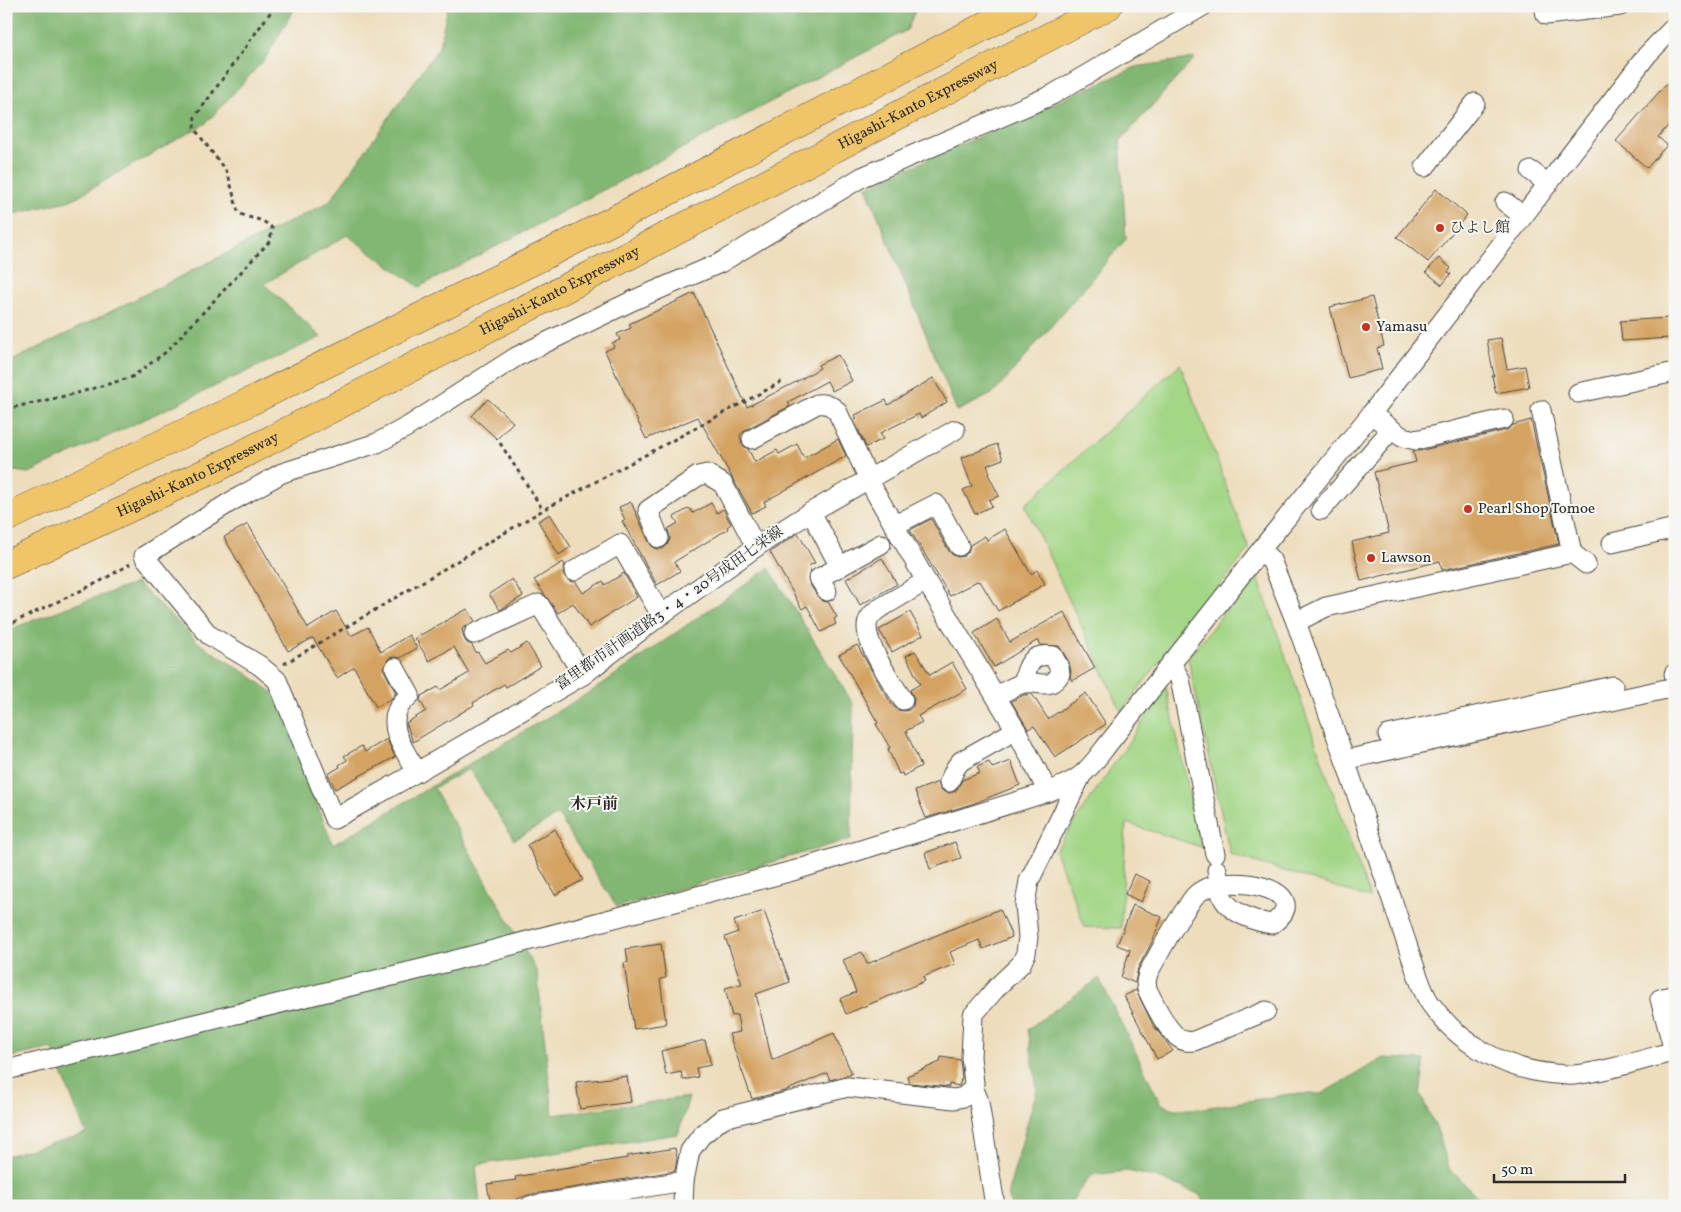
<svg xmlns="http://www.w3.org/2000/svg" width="1681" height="1212" viewBox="0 0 1681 1212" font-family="Vollkorn,'Noto Serif JP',serif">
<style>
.green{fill:#a3d686;stroke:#678058}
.forest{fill:#82b773;stroke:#56714f}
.building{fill:#d4a362}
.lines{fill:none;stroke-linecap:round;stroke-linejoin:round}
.minor-casing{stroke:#484641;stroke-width:21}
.highway-casing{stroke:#484641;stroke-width:29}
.path{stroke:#484641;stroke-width:3;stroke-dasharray:4 4;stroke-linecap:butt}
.minor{stroke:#fff;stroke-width:19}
.highway{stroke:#f0c469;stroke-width:28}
.poi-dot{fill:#c8321e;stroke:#f6f6f2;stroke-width:2}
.labels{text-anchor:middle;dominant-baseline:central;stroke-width:4;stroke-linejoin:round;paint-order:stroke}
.street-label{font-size:15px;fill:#2b2b2b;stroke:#f6f6f2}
.poi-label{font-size:15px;fill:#2b2b2b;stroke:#f6f6f2;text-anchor:start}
.neighbourhood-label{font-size:16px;font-weight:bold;fill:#2b2b2b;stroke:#f6f6f2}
</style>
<rect width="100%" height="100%" fill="#f6f6f2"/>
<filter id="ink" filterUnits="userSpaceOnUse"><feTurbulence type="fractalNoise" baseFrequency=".02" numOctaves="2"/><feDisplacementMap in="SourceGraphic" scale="10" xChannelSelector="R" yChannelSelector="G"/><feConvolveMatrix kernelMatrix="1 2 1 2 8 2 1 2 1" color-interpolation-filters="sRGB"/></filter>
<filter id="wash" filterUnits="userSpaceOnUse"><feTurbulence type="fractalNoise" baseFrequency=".0096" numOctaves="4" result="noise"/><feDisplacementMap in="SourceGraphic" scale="20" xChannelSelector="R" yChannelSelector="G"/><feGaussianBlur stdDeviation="1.12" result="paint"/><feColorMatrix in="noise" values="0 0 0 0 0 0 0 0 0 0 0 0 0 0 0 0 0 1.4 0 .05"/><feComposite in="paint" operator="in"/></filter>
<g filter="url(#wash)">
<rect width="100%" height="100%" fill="#edddbc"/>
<g class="green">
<path d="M 1180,364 L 1218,463 L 1249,549 L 1121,711 L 1025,505 Z"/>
<path d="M 1256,572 L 1370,898 L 1230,854 L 1188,658 Z"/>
<path d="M 1166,687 L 1201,847 L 1126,823 L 1121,928 L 1085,927 L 1055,851 Z"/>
</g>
<g class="forest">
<path d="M 6,6 L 296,6 L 265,59 L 206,123 L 71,200 L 6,216 Z"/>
<path d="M 448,6 L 917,6 L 907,30 L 419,287 L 347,235 L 264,284 L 321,337 L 29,473 L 6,470 L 6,364 L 329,202 L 439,47 Z"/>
<path d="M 1195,58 L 1120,141 L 1126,239 L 994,393 L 957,411 L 866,187 L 1136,67 Z"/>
<path d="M 769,568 L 853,704 L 851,839 L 617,907 L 558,815 L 514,840 L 469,769 L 434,788 L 537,972 L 553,1115 L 689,1097 L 678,1134 L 476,1165 L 480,1206 L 6,1206 L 6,1156 L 86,1134 L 52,1048 L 6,1058 L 6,631 L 65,608 L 137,583 L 200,644 L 249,675 L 283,700 L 314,797 L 333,845 L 595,689 Z"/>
<path d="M 1099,978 L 1161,1104 L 1175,1109 L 1198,1109 L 1290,1094 L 1321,1094 L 1384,1058 L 1425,1060 L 1420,1094 L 1438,1132 L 1449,1168 L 1487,1206 L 1208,1206 L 1199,1194 L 1158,1178 L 1127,1171 L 1091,1175 L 1068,1206 L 1011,1206 L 1008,1192 L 1037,1089 L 1028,1029 Z"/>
</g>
<g id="blocks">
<g class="building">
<path d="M 1666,84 L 1675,91 L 1675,101 L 1669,109 L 1675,114 L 1675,118 L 1658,137 L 1667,145 L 1647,168 L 1616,141 Z"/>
<path d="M 1436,189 L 1467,215 L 1428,262 L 1397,237 Z"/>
<path d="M 1439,258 L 1451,268 L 1448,272 L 1451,274 L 1442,285 L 1426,272 Z"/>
<path d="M 694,293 L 747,407 L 796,382 L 820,368 L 818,365 L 838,355 L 852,381 L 832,391 L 827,381 L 788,402 L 790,406 L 747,429 L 740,435 L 742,445 L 748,449 L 755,462 L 777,450 L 779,454 L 797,444 L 804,458 L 838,439 L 846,456 L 764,502 L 766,506 L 752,513 L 698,417 L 646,439 L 605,351 L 614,347 L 612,343 L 620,340 L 617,334 L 631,328 L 629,324 Z"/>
<path d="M 1372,297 L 1384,346 L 1377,348 L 1382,369 L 1348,378 L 1330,307 Z"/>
<path d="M 1669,318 L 1670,338 L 1622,341 L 1620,321 Z"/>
<path d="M 1501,338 L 1507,369 L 1525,366 L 1529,387 L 1496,393 L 1492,376 L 1494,376 L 1487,340 Z"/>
<path d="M 933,378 L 947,402 L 921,418 L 919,414 L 880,433 L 883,439 L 866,447 L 854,420 L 857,419 L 855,415 L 886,400 L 888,405 Z"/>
<path d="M 488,399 L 513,422 L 497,439 L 472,416 Z"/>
<path d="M 1531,420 L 1559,544 L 1442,570 L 1440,561 L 1361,581 L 1352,542 L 1389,533 L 1374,472 L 1416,462 L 1413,451 L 1419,451 L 1507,430 L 1513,425 Z"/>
<path d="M 997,444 L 1003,459 L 987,465 L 990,473 L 988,474 L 999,496 L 989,500 L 992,506 L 975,514 L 963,490 L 972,486 L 961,458 Z"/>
<path d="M 631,502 L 649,542 L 652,546 L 657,549 L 663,549 L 667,545 L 670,539 L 668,529 L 678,523 L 674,517 L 689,508 L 693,513 L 711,503 L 717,513 L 723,509 L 731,524 L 727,527 L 728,529 L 674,562 L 680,571 L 657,585 L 622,521 L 625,520 L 619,507 Z"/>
<path d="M 550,514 L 571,547 L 559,555 L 538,521 Z"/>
<path d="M 931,519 L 949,551 L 953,555 L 958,557 L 964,556 L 968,552 L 970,545 L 985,536 L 987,540 L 1005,529 L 1031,574 L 1037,570 L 1045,584 L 998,611 L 980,581 L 978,582 L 977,581 L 950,596 L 910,530 Z"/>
<path d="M 248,524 L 308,628 L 336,611 L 351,636 L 368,627 L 381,652 L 409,635 L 417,648 L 400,658 L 395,657 L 389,658 L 383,668 L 396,693 L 391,699 L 376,707 L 354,667 L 337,678 L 313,638 L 288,651 L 224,537 Z"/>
<path d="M 798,533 L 815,563 L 808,566 L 811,571 L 808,578 L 809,583 L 818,597 L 822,601 L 828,602 L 837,617 L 834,619 L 836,624 L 821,632 L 807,606 L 802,609 L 770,552 Z"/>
<path d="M 882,558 L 897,584 L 860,605 L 846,579 Z"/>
<path d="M 563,562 L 565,565 L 563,572 L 565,577 L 569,581 L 576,582 L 583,593 L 603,581 L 605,585 L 624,573 L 637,597 L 589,627 L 573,603 L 558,613 L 534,580 Z"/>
<path d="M 512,579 L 523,596 L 500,610 L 489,594 Z"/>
<path d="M 467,609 L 475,621 L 462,629 L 464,638 L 467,643 L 472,645 L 476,653 L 478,652 L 485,663 L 508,650 L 511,653 L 527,643 L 541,666 L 506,687 L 504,684 L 473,703 L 474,705 L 413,742 L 406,723 L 426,711 L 420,700 L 421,696 L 438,687 L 440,690 L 469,673 L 454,647 L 429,661 L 415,638 Z"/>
<path d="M 910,612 L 923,635 L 892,652 L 879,630 Z"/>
<path d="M 1064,612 L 1095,668 L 1072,681 L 1070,677 L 1071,672 L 1069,662 L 1059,646 L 1041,645 L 1038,640 L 994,667 L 974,633 L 997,619 L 1010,642 Z"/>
<path d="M 857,645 L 881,687 L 893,706 L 898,710 L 904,711 L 909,710 L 913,706 L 914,699 L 910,690 L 920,684 L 906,656 L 915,651 L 930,675 L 952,662 L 967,689 L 918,716 L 922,722 L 906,731 L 921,766 L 903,776 L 902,773 L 899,774 L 888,749 L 890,748 L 876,724 L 878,723 L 839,655 Z"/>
<path d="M 1086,693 L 1106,724 L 1055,757 L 1034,726 L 1028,729 L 1011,701 L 1024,695 L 1032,694 L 1048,719 Z"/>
<path d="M 387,739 L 395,757 L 335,789 L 328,774 L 340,767 L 339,765 L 347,760 L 344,756 L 362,746 L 365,752 Z"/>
<path d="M 1011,761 L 1020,785 L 975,803 L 926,818 L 915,791 L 938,782 L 940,789 L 945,792 L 950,793 L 956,791 L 962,780 L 980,773 L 977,767 L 989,762 L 992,768 Z"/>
<path d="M 555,829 L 583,880 L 555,895 L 527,845 Z"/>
<path d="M 955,842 L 961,858 L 930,869 L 925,853 Z"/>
<path d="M 1134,874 L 1150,881 L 1141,902 L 1125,894 Z"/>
<path d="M 1133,905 L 1162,917 L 1152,942 L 1138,968 L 1135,983 L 1121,977 L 1130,950 L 1117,945 Z"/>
<path d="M 1000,909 L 1012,937 L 983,949 L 979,940 L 950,952 L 955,964 L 923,977 L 925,981 L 846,1014 L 840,999 L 856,992 L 843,960 L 862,952 L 867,964 Z"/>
<path d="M 764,911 L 790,982 L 756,994 L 772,1060 L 834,1033 L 852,1074 L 830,1080 L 827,1073 L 785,1091 L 752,1099 L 729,1034 L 740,1032 L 737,1015 L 732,1016 L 725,988 L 742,984 L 725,937 L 738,932 L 734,921 Z"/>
<path d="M 661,944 L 666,978 L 660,979 L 666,1024 L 634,1029 L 624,963 L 628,962 L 626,949 Z"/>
<path d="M 1136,990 L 1153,1025 L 1173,1051 L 1157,1059 L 1124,996 Z"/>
<path d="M 705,1040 L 711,1065 L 696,1068 L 698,1077 L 683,1080 L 681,1072 L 666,1075 L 661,1051 Z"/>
<path d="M 941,1057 L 960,1060 L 962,1077 L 959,1086 L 949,1084 L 949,1087 L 910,1083 L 907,1076 L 940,1062 Z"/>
<path d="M 627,1076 L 631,1102 L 580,1109 L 576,1082 Z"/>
<path d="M 675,1148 L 677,1158 L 675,1171 L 528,1195 L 517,1199 L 517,1201 L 491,1205 L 487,1184 L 516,1180 L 515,1177 L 544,1172 L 544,1171 L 596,1163 L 627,1158 L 627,1156 Z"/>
<path d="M 626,1202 L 627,1206 L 604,1205 Z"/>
</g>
</g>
</g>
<g filter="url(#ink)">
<use href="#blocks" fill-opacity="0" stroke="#484641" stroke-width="1"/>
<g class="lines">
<defs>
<g id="minor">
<path d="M 1544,6 L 1546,15 L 1620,6"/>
<path d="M 1425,167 L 1475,103"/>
<path d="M 1531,171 L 1548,184"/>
<path d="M 1505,202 L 1523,216"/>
<path d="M 1578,393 L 1675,372"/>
<path d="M 1371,414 L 1402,437 L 1416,440 L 1504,419"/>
<path d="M 955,430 L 811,512 L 756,547 L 661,615 L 583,675 L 417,772 L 334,819 L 277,680 L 259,665 L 209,635 L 144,556 L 232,501 L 282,473 L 377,443 L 407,427 L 516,357 L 634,300 L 720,263 L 862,177 L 1052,95 L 1203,6"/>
<path d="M 752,439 L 817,404 C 826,403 831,405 837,411 L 875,492 L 926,581 L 1016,730 L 1048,792"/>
<path d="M 1321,510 L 1391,430"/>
<path d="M 811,512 L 840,567"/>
<path d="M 895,525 L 936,504 L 959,546"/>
<path d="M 659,538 L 648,510 L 698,476 L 707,474 L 723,484 L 756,547"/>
<path d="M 1612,543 L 1675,528"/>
<path d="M 1261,550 L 1271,560 L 1296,622 L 1345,760 L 1415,968 C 1419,979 1423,993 1430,1003 C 1459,1044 1505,1070 1555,1074 C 1562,1074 1568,1076 1574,1075 C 1608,1071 1642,1060 1675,1051"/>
<path d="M 1572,553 L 1586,564"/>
<path d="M 574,571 L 620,544 L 661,615"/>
<path d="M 827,591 L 819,578 L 881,544"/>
<path d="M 1296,622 L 1326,607 L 1572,553 L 1541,410"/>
<path d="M 474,634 L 539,604 L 583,675"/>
<path d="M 1171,663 L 1180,679 L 1215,854"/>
<path d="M 395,668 L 410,695 C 407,698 402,702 399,707 C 386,728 407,754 417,772"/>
<path d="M 1674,674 L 1675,673"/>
<path d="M 996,696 C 1005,692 1016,684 1025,683 C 1040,681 1050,691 1060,674 L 1059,667 L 1053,656 C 1031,653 1028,664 1023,683"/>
<path d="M 903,700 C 892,682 866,646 867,626 C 867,619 872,614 877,610 L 926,581"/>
<path d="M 1388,735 L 1613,686"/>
<path d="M 1345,760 L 1675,687"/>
<path d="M 949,782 L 956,767 L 961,761 L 1016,730"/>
<path d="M 1217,870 C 1219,879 1219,891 1223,898 C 1230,913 1257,922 1272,924 C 1320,889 1223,870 1197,894 C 1192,898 1189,905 1185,910 C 1171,930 1160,952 1148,973 L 1146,982 L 1147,989 C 1154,1003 1170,1039 1186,1041 C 1187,1042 1192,1041 1194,1041 L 1266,1011"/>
<path d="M 1674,1051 L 1660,999 L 1675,995"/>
<path d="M 6,1070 L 429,967 L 796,870 L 1048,792 C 1059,787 1071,783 1080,776 C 1093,766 1102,751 1112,739 L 1267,542 L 1371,414 L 1647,55 L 1675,26"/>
<path d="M 972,1089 L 976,1094 L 979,1102 L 995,1206"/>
<path d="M 530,1206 L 684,1181"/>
<path d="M 683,1206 L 684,1181 L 690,1151 L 701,1136 L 723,1118 L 848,1087 L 954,1099 L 964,1097 L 972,1089 L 974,1083 L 971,1057 L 973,1015 L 998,986 L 1021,964 L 1026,953 L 1028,937 L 1025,904 L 1029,881 L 1081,776"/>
</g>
<g id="highway">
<path d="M 6,518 L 239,407 L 577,239 L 1023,6"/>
<path id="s1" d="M 6,565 L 216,468 L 599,271 L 1108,6"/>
</g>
</defs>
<use href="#minor" class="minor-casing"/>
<use href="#highway" class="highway-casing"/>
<g class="path">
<path d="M 6,409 L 74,394 L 132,377 L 166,352 L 270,241 L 272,228 C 260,216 251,221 238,212 L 228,174 L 194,128 L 195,117 L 275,6"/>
<path d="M 500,443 L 543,510"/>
<path d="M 6,626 L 99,582 L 130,564"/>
<path d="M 284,664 L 543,510 L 785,380"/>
</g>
<use href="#minor" class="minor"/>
<use href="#highway" class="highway"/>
</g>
</g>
<g class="poi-dot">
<circle cx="1440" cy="228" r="5"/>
<circle cx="1366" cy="327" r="5"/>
<circle cx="1468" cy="509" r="5"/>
<circle cx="1371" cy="558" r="5"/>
</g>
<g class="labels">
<g class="street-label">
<text stroke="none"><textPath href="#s1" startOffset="1022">Higashi-Kanto Expressway</textPath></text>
<text stroke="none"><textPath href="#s1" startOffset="618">Higashi-Kanto Expressway</textPath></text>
<text stroke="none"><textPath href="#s1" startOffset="212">Higashi-Kanto Expressway</textPath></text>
<text transform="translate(670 609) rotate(-35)">富里都市計画道路3・4・20号成田七栄線</text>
</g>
<g class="poi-label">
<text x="1450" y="228">ひよし館</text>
<text x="1376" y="327">Yamasu</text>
<text x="1478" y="509">Pearl Shop Tomoe</text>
<text x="1381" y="558">Lawson</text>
</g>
<g class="neighbourhood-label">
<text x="594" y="805">木戸前</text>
</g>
</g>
<rect width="1681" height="1212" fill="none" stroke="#f6f6f2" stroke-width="25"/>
<path d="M1494 1174v8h131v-8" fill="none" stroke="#2b2b2b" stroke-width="2.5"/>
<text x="1501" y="1174" font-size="15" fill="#2b2b2b" stroke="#f6f6f2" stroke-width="4" paint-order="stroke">50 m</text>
</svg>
